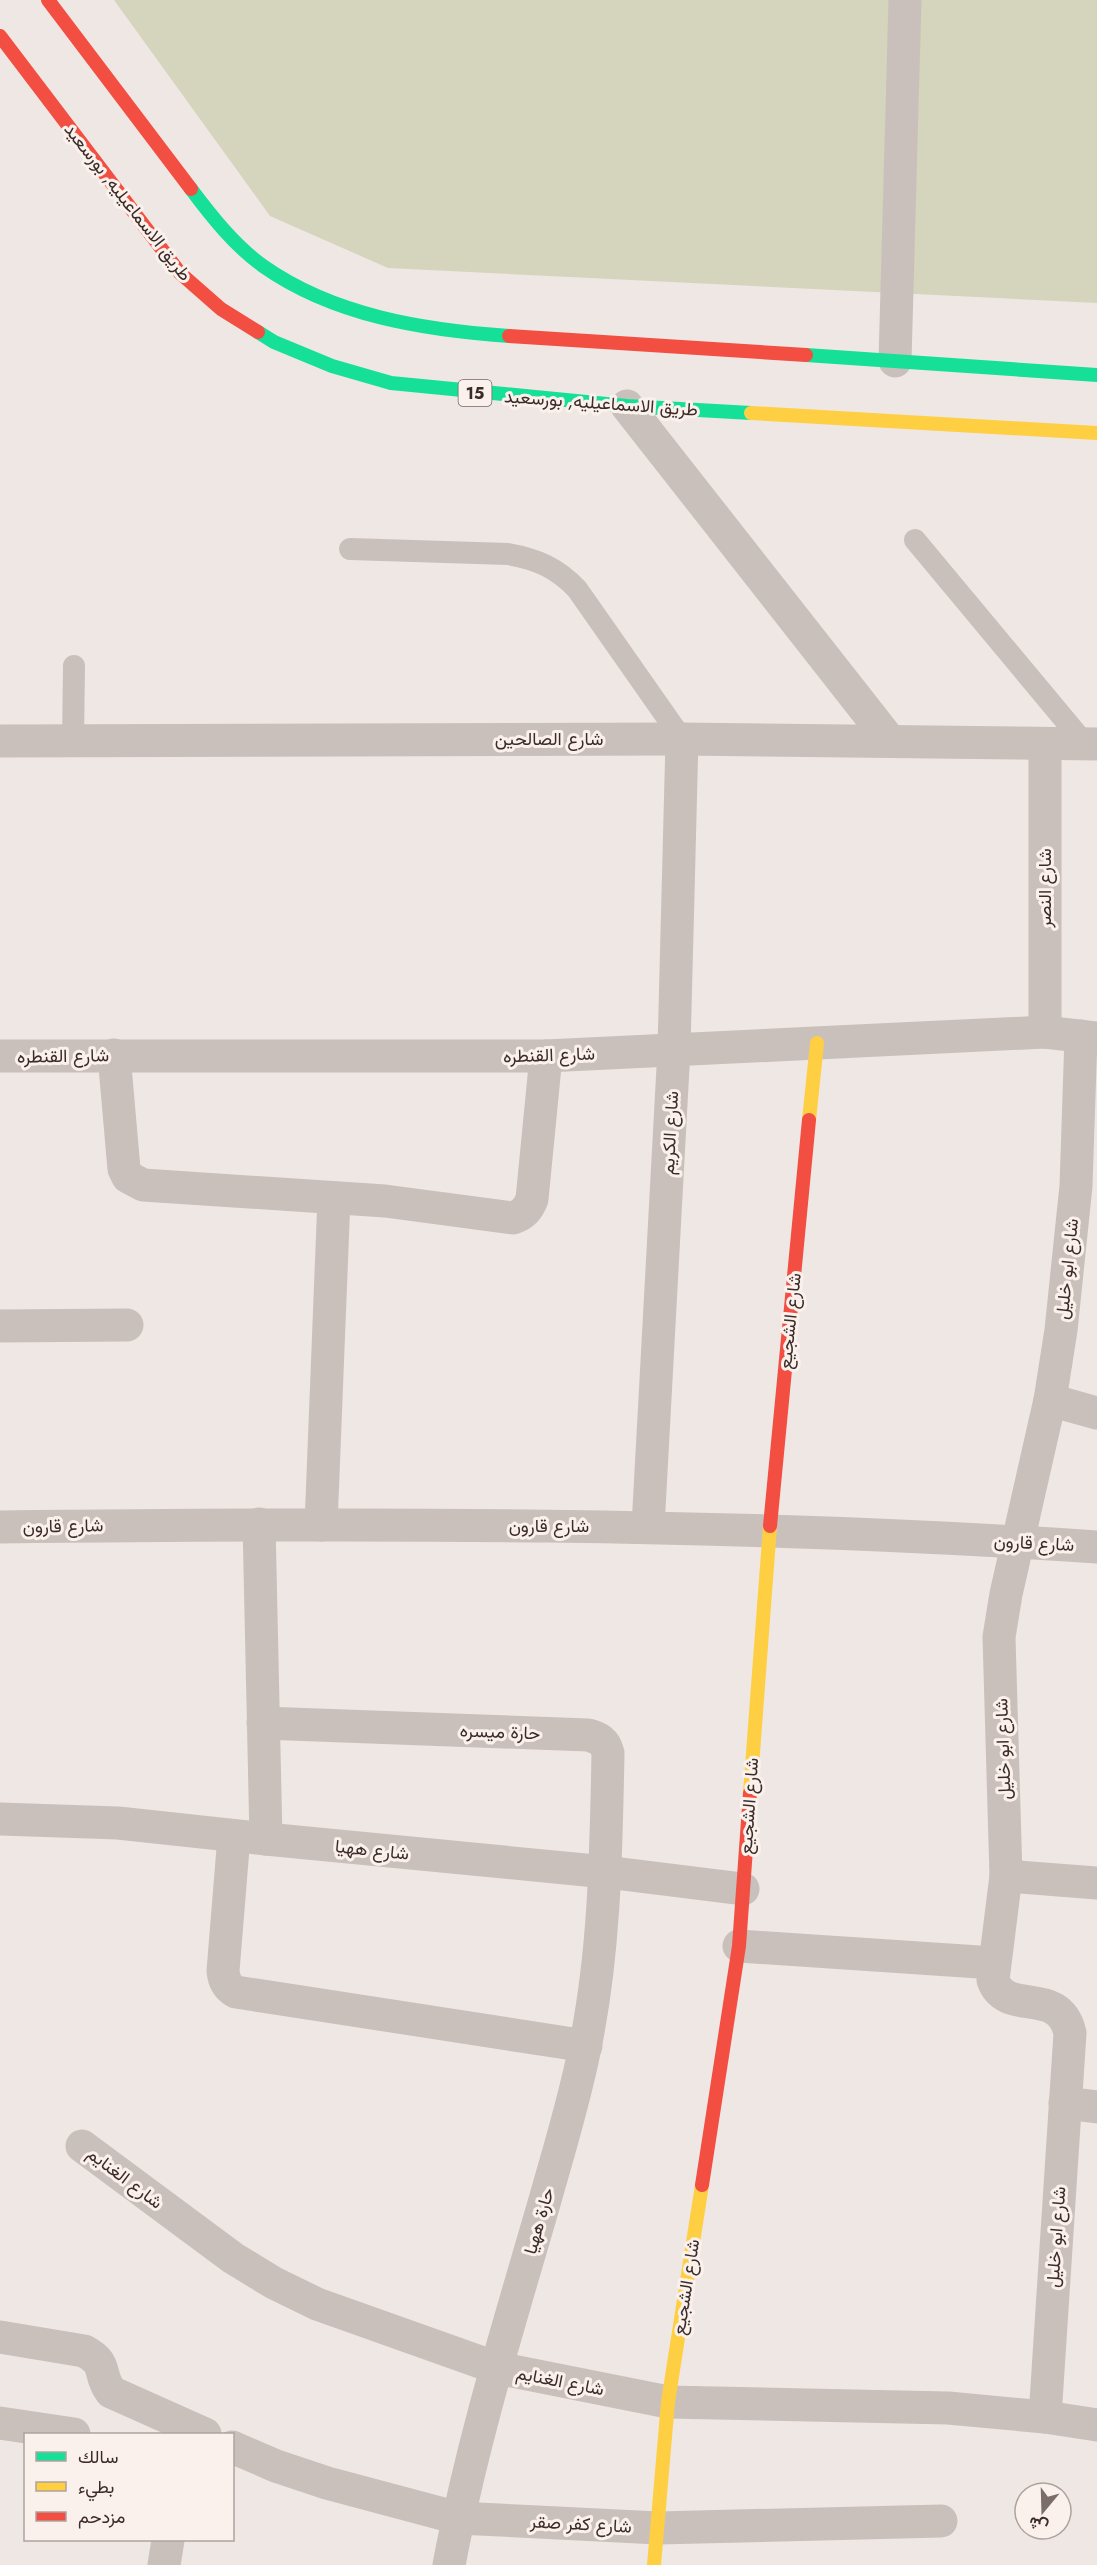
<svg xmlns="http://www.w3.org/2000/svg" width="1097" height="2565" viewBox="0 0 1097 2565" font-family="Jost,Vazirmatn,sans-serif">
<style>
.green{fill:#d5d4bd}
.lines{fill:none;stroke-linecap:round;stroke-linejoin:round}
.lane{stroke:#c9c0bc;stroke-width:22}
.street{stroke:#c9c0bc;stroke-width:33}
.fast{stroke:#16e098;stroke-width:14}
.slow{stroke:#ffcf43;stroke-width:14}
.jam{stroke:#f24e42;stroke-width:14}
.labels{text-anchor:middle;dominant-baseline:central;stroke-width:6;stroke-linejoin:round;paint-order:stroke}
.shield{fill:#fbf1ec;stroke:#756764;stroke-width:1.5}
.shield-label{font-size:16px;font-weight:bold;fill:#3b2c29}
.street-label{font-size:18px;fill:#3b2c29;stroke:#fbf1ec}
</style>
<rect width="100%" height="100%" fill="#efe7e4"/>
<path class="green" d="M 114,0 L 1097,0 L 1097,303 L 388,268 L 270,216 Z"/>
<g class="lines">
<g class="lane">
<path d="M 915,540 L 1085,744"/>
<path d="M 350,549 L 508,554 C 537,559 557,568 577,589 L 682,739"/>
<path d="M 73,741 L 74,666"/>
</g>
<g class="street">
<path d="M 895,361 L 905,0"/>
<path d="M 627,406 L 890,741"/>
<path d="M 0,741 L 682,739 L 1097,744"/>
<path d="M 1045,1032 L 1045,744"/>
<path d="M 114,1055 L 124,1169 L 128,1177 L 143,1185 L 385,1201 L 513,1218 C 524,1214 528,1209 532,1199 L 546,1056"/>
<path d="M 0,1056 L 546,1056 L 1045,1032 L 1097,1038"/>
<path d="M 0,1326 L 127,1325"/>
<path d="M 1050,1400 L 1097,1413"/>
<path d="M 259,1524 L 266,1839"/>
<path d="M 321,1525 L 334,1198"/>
<path d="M 0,1527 C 366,1523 732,1522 1097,1547"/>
<path d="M 648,1527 L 674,1049 L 682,739"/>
<path d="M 263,1723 L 588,1735 C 599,1738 605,1741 608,1753 C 606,1851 605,1950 585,2047 C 575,2099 559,2150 545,2200 C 510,2321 472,2442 449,2565"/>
<path d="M 0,1819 L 118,1823 L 266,1839 L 606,1872 L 743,1889"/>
<path d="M 234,1836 L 223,1971 C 224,1981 227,1987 236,1992 L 586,2046"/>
<path d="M 1006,1876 L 1097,1883"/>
<path d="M 739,1946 L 994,1963"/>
<path d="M 1065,2103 L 1097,2107"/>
<path d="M 82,2146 L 233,2258 L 274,2283 L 317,2304 L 497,2368 L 668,2402 L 948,2408 L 1045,2417 L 1097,2425"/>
<path d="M 0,2337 L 84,2351 C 109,2364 97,2373 111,2392 L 205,2434"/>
<path d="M 1045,2417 L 1070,2033 C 1059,1984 1006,2018 993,1980 L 1006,1876 L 999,1637 L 1006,1594 L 1050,1400 L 1061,1330 L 1076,1186 L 1081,1036"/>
<path d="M 0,2423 L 74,2434"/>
<path d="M 232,2447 L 276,2466 L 327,2483 L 458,2518 L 658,2528 L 941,2521"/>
<path d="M 164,2565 L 168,2540"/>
</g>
<g class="fast">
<path d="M 191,189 C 212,217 235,246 263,266 C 334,316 424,330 509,336"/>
<path d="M 258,332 L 274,342 L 332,366 L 391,383 L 627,406 L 751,413"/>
<path d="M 806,355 L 1097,375"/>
</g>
<g class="slow">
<path d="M 751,413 L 1097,433"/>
<path d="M 809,1120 L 817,1043"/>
<path d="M 750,1793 L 770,1526"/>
<path d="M 654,2565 L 668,2402 L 702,2185"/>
</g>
<g class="jam">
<path d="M 48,0 L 191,189"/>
<path d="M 0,36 L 180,273 L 221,309 L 258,332"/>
<path d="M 509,336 L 806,355"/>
<path d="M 770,1526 L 809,1120"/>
<path d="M 702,2185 L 739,1946 L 750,1793"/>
</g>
</g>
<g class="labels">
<rect class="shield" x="458.5" y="380" width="33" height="26" rx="4.5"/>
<g class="shield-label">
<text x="475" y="393">15</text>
</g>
<g class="street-label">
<text transform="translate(128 202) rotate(52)">طريق الاسماعيليه, بورسعيد</text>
<text transform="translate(601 403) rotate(4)">طريق الاسماعيليه, بورسعيد</text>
<text x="549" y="739">شارع الصالحين</text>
<text transform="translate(1045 888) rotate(-90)">شارع النصر</text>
<text transform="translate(549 1055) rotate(-2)">شارع القنطره</text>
<text transform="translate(63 1056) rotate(-1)">شارع القنطره</text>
<text transform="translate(670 1133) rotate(-87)">شارع الكريم</text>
<text transform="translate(1067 1269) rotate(-84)">شارع ابو خليل</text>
<text transform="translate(790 1321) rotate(-84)">شارع الشجيع</text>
<text transform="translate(63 1526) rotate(-1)">شارع قارون</text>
<text x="549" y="1526">شارع قارون</text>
<text transform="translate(1034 1543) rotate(3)">شارع قارون</text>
<text transform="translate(500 1732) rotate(2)">حارة ميسره</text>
<text transform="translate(1003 1749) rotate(-92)">شارع ابو خليل</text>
<text transform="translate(749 1806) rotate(-86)">شارع الشجيع</text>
<text transform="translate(372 1850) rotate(6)">شارع ههيا</text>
<text transform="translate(125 2178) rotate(37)">شارع الغنايم</text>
<text transform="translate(539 2221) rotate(-74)">حارة ههيا</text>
<text transform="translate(1056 2237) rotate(-86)">شارع ابو خليل</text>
<text transform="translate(686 2287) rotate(-81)">شارع الشجيع</text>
<text transform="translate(560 2381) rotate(11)">شارع الغنايم</text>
<text transform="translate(581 2524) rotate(3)">شارع كفر صقر</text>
</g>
</g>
<rect x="24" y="2433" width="210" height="108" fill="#fbf1ec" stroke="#aea29e" stroke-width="1.5"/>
<rect x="36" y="2452" width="30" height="9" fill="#16e098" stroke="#aea29e" stroke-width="1.5"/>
<text x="78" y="2463" font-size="18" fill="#3b2c29">سالك</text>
<rect x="36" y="2482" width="30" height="9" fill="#ffcf43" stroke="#aea29e" stroke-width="1.5"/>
<text x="78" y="2493" font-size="18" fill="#3b2c29">بطيء</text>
<rect x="36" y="2512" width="30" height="9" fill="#f24e42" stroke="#aea29e" stroke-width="1.5"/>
<text x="78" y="2523" font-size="18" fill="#3b2c29">مزدحم</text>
<g transform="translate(1043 2511) rotate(199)"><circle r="28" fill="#fbf1ec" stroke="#aea29e" stroke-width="1.5"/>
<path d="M0-4.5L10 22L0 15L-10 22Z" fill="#7a6d6a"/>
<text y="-9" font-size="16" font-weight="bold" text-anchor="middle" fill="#3b2c29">ش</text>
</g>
</svg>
